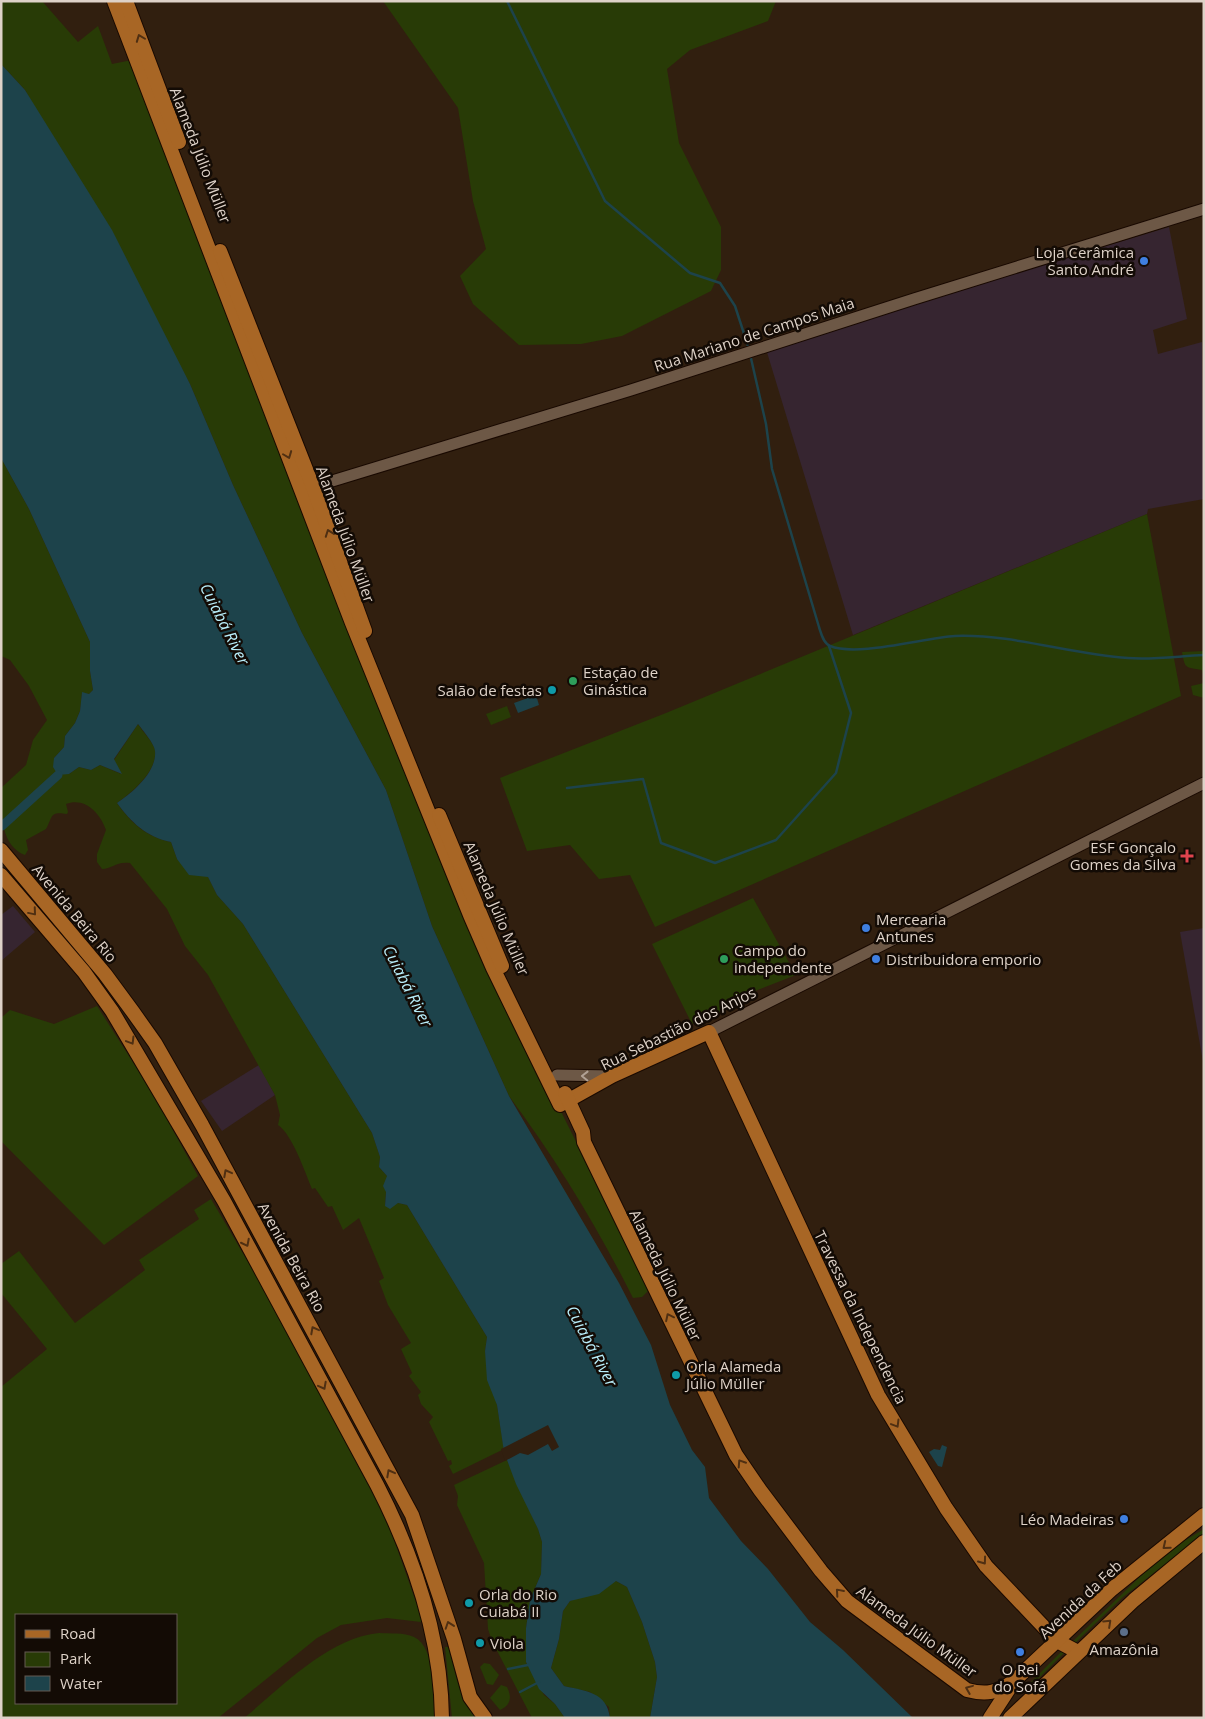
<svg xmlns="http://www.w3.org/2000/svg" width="1205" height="1719" viewBox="0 0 1205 1719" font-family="'Open Sans',sans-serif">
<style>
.industrial{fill:#362530}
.green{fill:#283b06;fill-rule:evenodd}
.water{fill:#1d434b}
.pier{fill:#311f0f}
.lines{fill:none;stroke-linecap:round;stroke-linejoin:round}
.stream{stroke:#1d434b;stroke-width:2.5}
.canal{stroke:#1d434b;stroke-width:9}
.minor-casing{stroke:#190900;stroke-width:13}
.major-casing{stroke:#190900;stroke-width:16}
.minor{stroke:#6d5846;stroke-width:11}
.major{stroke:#a86625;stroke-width:14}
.oneway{stroke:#4f2f12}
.oneway2{stroke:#b1a194}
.shop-dot{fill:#3f7fe0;stroke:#130b05;stroke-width:2}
.leisure-dot{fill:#2e9e5b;stroke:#130b05;stroke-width:2}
.culture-dot{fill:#0f9aa8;stroke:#130b05;stroke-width:2}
.health-dot{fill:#e0444e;stroke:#130b05;stroke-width:2}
.service-dot{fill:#5c6f8a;stroke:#130b05;stroke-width:2}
.labels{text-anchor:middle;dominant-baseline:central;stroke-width:5;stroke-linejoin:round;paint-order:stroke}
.street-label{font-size:15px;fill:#ded2c8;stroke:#130b05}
.poi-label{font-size:15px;fill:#ded2c8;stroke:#130b05;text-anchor:start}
.water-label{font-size:16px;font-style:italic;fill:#b9effb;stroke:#130b05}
</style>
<rect width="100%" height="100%" fill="#311f0f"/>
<g class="industrial">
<path d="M 1169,227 L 1187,319 L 1153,330 L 1158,354 L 1202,342 L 1204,499 L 1148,509 L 1147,514 L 853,635 L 766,349 Z"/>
<path d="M 13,906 L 35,932 L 1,961 L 1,915 Z"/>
<path d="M 1204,928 L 1204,1067 L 1180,932 Z"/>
<path d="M 259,1065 L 275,1095 L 222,1131 L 201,1101 Z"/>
</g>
<g class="green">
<path d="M 1,1 L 42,1 L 78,42 L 98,26 L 112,64 L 132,60 L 506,1002 L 650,1289 L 642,1297 L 633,1298 C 598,1228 556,1159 509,1096 L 432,926 L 386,790 L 302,633 L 233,485 L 190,384 L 25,90 L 1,64 Z"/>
<path d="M 383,1 L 776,1 L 768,21 L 690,50 L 667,69 L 679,143 L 721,227 L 721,270 L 711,291 L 622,336 L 581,344 L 519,345 L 473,304 L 460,276 L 486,249 L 473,201 L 458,108 Z"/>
<path d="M 1,458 L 29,509 L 90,642 L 90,671 L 93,690 L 89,694 L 82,693 L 80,711 L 75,723 L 65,736 L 64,747 L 54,758 L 69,774 L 79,767 L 91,770 L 100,765 L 121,774 L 114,760 L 138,724 C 142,731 153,742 155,750 C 158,771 131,793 117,803 C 131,823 146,837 171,842 L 177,859 L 208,877 L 217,895 L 243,924 L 372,1133 L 380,1157 L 379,1167 L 387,1176 L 385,1206 L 398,1203 L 407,1205 L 487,1337 L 485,1351 L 497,1405 L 504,1449 L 453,1474 L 449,1466 L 452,1464 L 451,1460 L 448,1461 L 429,1422 L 433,1417 L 421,1404 L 418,1395 L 421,1392 L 409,1376 L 412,1373 L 401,1349 L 411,1343 L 388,1305 L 379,1281 L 384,1278 L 359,1218 L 343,1230 L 332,1206 L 328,1207 L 315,1188 L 312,1189 C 305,1172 292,1134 278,1125 L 280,1115 L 275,1095 L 208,975 L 185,946 L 167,909 L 130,863 C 116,861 112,869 102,869 L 97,862 L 97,854 L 106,830 C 100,813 85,797 66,804 L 68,812 L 67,814 C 49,811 53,817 46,829 L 26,840 L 28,850 L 25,855 C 0,846 1,811 1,788 L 26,765 L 33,740 L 47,720 L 29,686 L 10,660 L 1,656 Z"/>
<path d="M 1147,514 L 1181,696 L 655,927 L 630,875 L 599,879 L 570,845 L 527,851 L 500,778 L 666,713 Z"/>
<path d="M 1204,651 L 1204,678 L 1202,670 C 1185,667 1185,669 1182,652 Z"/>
<path d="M 1204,683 L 1204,698 L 1193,695 L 1191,686 Z"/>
<path d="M 507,706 L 511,717 L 491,725 L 486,714 Z"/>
<path d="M 753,898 L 796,975 L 750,993 L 722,1012 L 692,1024 L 652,944 Z"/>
<path d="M 97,1006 L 152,1092 L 198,1176 L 104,1245 L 1,1141 L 1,1018 L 10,1010 L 54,1024 Z"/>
<path d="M 211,1199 L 251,1267 L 374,1493 L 393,1537 L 422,1619 L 421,1622 L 387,1618 L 341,1625 L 317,1638 L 218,1718 L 1,1718 L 1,1387 L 47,1349 L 1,1293 L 1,1264 L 19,1251 L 75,1323 L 145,1270 L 139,1260 L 199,1219 L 194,1210 ZM 16,1615 L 176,1615 L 176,1703 L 16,1703 Z"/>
<path d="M 507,1460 L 538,1529 L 542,1542 L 541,1574 L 530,1600 L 526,1628 L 526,1662 L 544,1695 L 555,1704 L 565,1718 L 532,1718 L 492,1641 L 488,1629 L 484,1563 L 457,1505 L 458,1496 L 454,1485 Z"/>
<path d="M 1204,1529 L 1204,1534 L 1123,1597 L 1074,1644 L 1071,1643 L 1146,1571 L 1174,1547 Z"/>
<path d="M 616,1581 L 627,1587 L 642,1622 L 655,1662 L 657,1677 L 650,1718 L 610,1718 L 609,1707 L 590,1692 L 564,1686 L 551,1668 L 559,1639 L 563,1611 L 570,1601 Z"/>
<path d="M 379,1633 C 389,1634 404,1632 414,1637 C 436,1647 434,1697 436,1718 L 244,1718 C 283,1686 328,1638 379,1633 Z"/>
<path d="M 445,1647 L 449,1647 L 458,1683 L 479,1718 L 452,1718 Z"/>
<path d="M 1063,1650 L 1065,1652 L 1026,1691 L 1024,1689 Z"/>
<path d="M 484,1663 L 490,1664 L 499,1675 L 493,1685 L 487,1684 L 480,1667 Z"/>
<path d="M 501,1685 L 507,1687 C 512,1697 511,1705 500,1710 L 490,1698 Z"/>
</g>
<g class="water">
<path d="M 1,64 L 25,90 L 112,230 L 190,384 L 233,485 L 302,633 L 386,790 L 432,926 L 509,1096 L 619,1283 L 651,1345 L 670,1405 L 692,1450 L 705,1467 L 709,1498 L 741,1541 L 768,1569 L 810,1622 L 843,1650 L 913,1718 L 650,1718 L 657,1677 L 655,1662 L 642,1622 L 627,1587 L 616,1581 L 599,1594 L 570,1601 L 563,1611 L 559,1639 L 551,1668 L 564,1686 C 586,1691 607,1692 610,1718 L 565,1718 L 555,1704 L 539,1689 L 526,1662 L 526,1628 L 530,1600 L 541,1574 L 542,1542 L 538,1529 L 516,1484 L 504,1452 L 497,1405 L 487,1380 L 485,1351 L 487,1337 L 407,1205 L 398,1203 L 390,1209 L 385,1206 L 386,1192 L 383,1186 L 387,1176 L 379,1167 L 380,1157 L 372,1133 L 243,924 L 217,895 L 208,877 L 189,875 L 177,859 L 171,842 C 146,837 131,822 117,803 C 132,793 157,772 155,751 C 154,743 143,731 138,724 L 114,759 L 122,774 L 100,765 L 91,770 L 79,767 L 69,774 L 58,775 L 53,767 L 54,758 L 64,747 L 65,736 L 75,723 L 80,711 L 82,692 L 89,694 L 93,690 L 90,671 L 90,642 L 29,509 L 1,458 Z"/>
<path d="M 536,695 L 539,705 L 518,713 L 514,703 Z"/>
<path d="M 942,1445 L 947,1447 L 942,1467 L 938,1466 L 929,1452 L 934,1449 L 940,1450 Z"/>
</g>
<path class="pier" d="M 548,1425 L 559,1447 L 552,1451 L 548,1444 L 528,1455 L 520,1453 L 505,1461 L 501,1449 Z"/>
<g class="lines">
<g class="stream">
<path d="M 507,1 L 605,201 L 690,273 L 720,283 L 735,306 L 749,349"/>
<path d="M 750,354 L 766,424 L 772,469 L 819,627 C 821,633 823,643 830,646 C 857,657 923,638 955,636 C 1014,634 1069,654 1128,658 C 1153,660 1179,656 1204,655"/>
<path d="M 567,788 L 643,779 L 661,843 L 715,863 L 776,840 L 836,773 L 851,713 L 829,646"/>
<path d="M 508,1669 L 528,1665"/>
<path d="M 520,1692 L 539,1682"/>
</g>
<path class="canal" d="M 2,826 L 58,775"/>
<defs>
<g id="minor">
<path d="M 306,489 L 631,390 L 914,299 L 1204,209"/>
<path d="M 709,1032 L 1204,783"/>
<path d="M 557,1075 L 612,1076"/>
</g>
<g id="major">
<path d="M 114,1 L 352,623 L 470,915 L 493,968 L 560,1105 L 612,1076 L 709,1032 L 878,1395 L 946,1508 L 986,1566 L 1057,1641 L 1078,1652"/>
<path d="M 126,1 L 179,142"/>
<path d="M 220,251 L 313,487 L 365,631"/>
<path d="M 439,815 L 502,966"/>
<path d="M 1,850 L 105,974 L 133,1012 L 155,1043 L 202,1125 L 412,1515 L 454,1639 L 470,1697 L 485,1718"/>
<path d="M 1,875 L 84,972 L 112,1011 L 224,1201 L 377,1485 C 414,1557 441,1636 442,1718"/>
<path d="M 565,1093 L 583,1132 L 584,1142 L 736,1455 L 760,1490 L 821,1571 L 847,1601 L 967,1690 C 986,1695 997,1693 1014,1681"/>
<path d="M 990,1718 L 1014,1681 L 1112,1589 L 1204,1515"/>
<path d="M 1010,1718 L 1134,1600 L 1204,1542"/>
</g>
</defs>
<use href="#minor" class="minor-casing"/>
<use href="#major" class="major-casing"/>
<use href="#minor" class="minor"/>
<use href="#major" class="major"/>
</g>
<defs><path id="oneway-chevron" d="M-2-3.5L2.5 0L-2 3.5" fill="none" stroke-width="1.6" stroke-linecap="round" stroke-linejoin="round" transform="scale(1.25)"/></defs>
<g class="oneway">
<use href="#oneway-chevron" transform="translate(140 38) rotate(-111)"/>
<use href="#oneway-chevron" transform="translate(288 455) rotate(69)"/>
<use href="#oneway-chevron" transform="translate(329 533) rotate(-110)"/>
<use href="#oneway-chevron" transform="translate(33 912) rotate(50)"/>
<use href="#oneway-chevron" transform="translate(131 1041) rotate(59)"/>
<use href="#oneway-chevron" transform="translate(227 1173) rotate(-118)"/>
<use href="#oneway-chevron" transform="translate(246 1243) rotate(63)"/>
<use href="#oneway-chevron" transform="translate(669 1317) rotate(-116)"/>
<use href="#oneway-chevron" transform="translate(314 1330) rotate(-118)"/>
<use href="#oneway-chevron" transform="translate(323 1386) rotate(62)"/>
<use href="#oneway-chevron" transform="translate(896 1424) rotate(59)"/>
<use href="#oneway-chevron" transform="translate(741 1463) rotate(-123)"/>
<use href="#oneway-chevron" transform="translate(390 1473) rotate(-118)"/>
<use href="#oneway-chevron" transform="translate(1166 1546) rotate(141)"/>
<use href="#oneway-chevron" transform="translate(983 1561) rotate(54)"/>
<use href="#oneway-chevron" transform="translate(839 1592) rotate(-131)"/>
<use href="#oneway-chevron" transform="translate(1108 1623) rotate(-43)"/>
<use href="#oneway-chevron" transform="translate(449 1625) rotate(-109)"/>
<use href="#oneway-chevron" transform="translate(969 1689) rotate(-158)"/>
</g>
<use class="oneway2" href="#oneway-chevron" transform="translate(585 1076) rotate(-179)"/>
<g class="shop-dot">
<circle cx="1144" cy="261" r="5"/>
<circle cx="866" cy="928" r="5"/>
<circle cx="876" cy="959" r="5"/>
<circle cx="1124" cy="1519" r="5"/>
<circle cx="1020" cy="1652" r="5"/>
</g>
<g class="leisure-dot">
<circle cx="573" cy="681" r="5"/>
<circle cx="724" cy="959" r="5"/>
</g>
<g class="culture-dot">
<circle cx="552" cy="690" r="5"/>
<circle cx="676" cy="1375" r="5"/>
<circle cx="469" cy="1603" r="5"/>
<circle cx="480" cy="1643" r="5"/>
</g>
<path class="health-dot" d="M1184.5 848.5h5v5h5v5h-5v5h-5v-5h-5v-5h5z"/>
<circle class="service-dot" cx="1124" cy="1632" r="5"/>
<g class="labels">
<g class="street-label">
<text transform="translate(201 155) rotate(69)">Alameda Júlio Müller</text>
<text transform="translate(754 334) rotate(-18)">Rua Mariano de Campos Maia</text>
<text transform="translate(346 534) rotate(70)">Alameda Júlio Müller</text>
<text transform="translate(497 908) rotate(67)">Alameda Júlio Müller</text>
<text transform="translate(75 913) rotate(50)">Avenida Beira Rio</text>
<text transform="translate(678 1028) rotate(-26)">Rua Sebastião dos Anjos</text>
<text transform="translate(292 1257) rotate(61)">Avenida Beira Rio</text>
<text transform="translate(666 1275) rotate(64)">Alameda Júlio Müller</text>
<text transform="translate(861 1317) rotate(64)">Travessa da Independencia</text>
<text transform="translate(1080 1599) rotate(-43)">Avenida da Feb</text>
<text transform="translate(917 1631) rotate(36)">Alameda Júlio Müller</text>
</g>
<g class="poi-label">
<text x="1134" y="252" text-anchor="end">Loja Cerâmica<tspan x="1134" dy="17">Santo André</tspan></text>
<text x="583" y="672">Estação de<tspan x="583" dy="17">Ginástica</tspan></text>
<text x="542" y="690" text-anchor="end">Salão de festas</text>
<text x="1176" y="847" text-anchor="end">ESF Gonçalo<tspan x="1176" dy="17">Gomes da Silva</tspan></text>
<text x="876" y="919">Mercearia<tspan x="876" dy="17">Antunes</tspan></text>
<text x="734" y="950">Campo do<tspan x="734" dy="17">independente</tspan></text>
<text x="886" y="959">Distribuidora emporio</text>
<text x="686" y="1366">Orla Alameda<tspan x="686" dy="17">Júlio Müller</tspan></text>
<text x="1114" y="1519" text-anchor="end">Léo Madeiras</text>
<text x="479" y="1594">Orla do Rio<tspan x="479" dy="17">Cuiabá II</tspan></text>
<text x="490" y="1643">Viola</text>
<text x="1124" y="1649" text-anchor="middle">Amazônia</text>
<text x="1020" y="1669" text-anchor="middle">O Rei<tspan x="1020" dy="17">do Sofá</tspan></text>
</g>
<g class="water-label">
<text transform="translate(225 624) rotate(63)">Cuiabá River</text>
<text transform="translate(408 986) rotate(63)">Cuiabá River</text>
<text transform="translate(592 1346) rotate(62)">Cuiabá River</text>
</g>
</g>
<rect width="1205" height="1719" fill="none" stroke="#ded2c8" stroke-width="5"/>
<rect x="15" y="1614" width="162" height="90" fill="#130b05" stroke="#645b53"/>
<rect x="25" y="1630" width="25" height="8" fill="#a86625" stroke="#645b53"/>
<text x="60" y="1639" font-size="15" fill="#ded2c8">Road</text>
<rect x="25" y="1652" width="25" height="15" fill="#283b06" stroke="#645b53"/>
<text x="60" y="1664" font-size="15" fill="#ded2c8">Park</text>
<rect x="25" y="1676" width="25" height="15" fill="#1d434b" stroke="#645b53"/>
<text x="60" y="1689" font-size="15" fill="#ded2c8">Water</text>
</svg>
